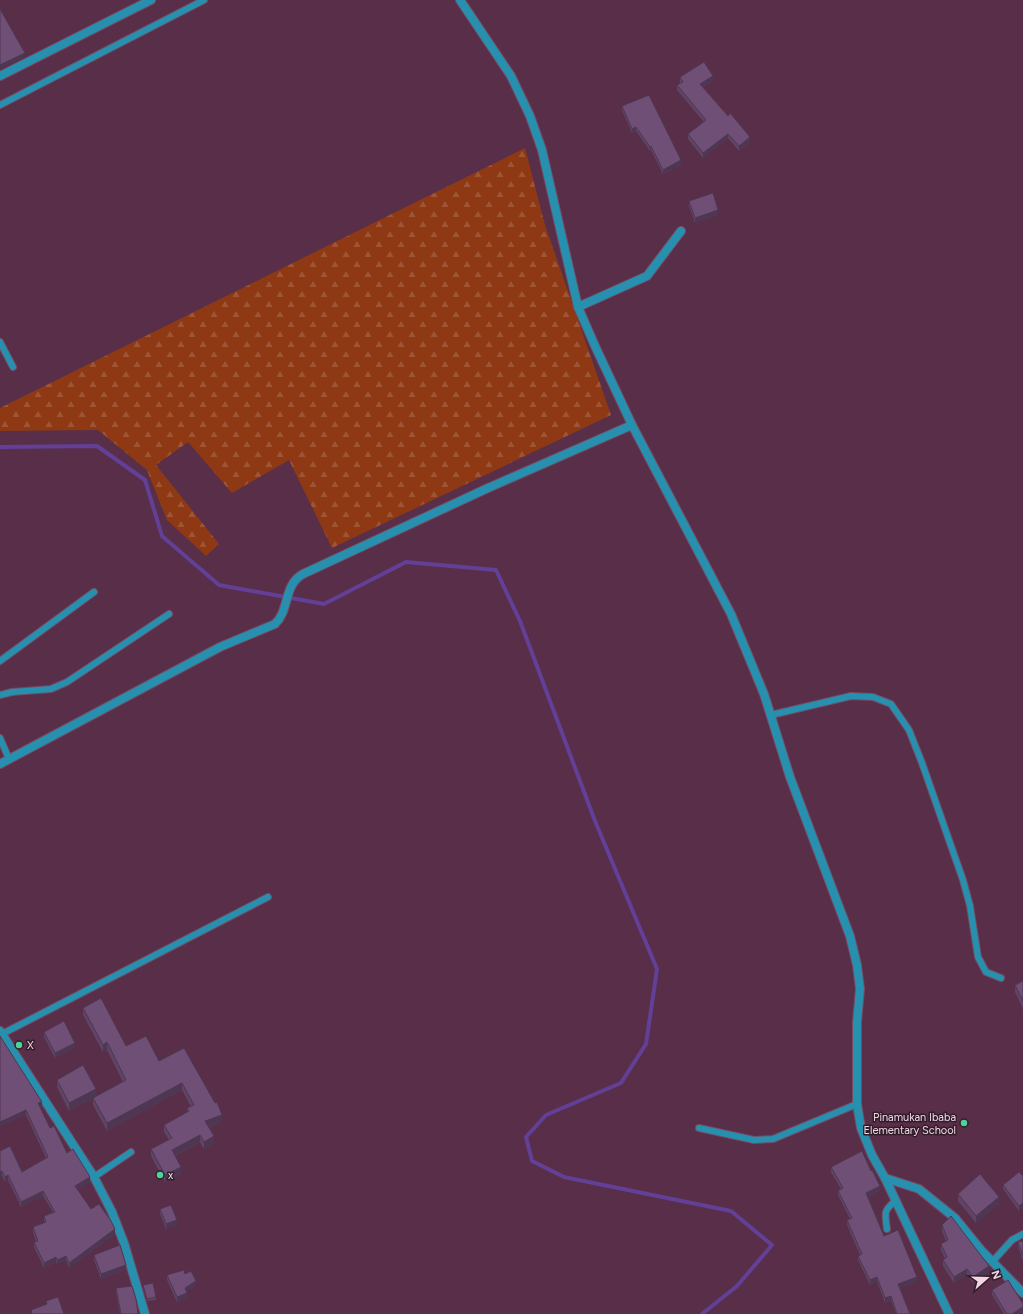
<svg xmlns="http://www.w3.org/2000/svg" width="1023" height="1314" viewBox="0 0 1023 1314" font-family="Figtree,sans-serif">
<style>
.forest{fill:url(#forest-firs)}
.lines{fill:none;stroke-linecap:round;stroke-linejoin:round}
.stream{stroke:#624097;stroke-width:4}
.service-casing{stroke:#744c65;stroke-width:8}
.minor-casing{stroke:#744c65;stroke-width:10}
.tertiary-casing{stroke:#744c65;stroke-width:10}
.service{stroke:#2690ae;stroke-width:6}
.minor{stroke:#2690ae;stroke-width:8}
.tertiary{stroke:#2690ae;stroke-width:8}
.wall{fill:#604465}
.shaded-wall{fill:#4e3753}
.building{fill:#704f76;stroke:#4e3753}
.poi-dot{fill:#4dd39a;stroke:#321e2a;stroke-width:1.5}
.labels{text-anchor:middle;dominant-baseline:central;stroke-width:3;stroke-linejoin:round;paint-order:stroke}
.poi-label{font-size:11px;fill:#f2d6e6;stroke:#321e2a;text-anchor:start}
</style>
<defs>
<pattern id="forest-firs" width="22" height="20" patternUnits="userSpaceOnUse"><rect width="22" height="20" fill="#8e3913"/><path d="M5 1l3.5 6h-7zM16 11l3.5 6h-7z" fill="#9e5535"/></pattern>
</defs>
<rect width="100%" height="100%" fill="#582e49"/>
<path class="forest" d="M 525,148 L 545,225 L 611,415 L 332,548 L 289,460 L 232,493 L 188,442 L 156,465 L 219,544 L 206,556 L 167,520 L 147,470 L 98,430 L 0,431 L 0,408 Z"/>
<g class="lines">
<path class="stream" d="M 0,447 L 97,446 L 145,480 L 162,536 L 219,585 L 324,604 L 406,562 L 496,570 L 520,621 L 595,821 L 657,969 L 646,1044 L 621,1083 L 546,1115 L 526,1137 L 532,1161 L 564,1177 L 731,1211 L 772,1245 L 737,1286 L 702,1314"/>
<defs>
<g id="service">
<path d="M 0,105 L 204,0"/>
<path d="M 0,342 L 13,367"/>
<path d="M 0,661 L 94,592"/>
<path d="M 0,695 L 12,692 L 51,689 L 67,682 L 169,614"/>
<path d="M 771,715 L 851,696 L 873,697 L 891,704 L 909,730 L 922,763 L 963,880 L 970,906 L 978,957 L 986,972 L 1001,978"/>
<path d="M 0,738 L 9,759"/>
<path d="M 2,1034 L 268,897"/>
<path d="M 699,1128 L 754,1140 L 773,1139 L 857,1104"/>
<path d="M 94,1177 L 131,1152"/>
<path d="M 887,1229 C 885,1214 883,1211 895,1201"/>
<path d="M 993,1261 L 1012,1240 L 1023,1234"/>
</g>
<g id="minor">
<path d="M 0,76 L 151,0"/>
<path d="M 578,307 L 647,276 L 681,231"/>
<path d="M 0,1031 L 94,1177 L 112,1212 L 124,1243 L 145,1314"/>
<path d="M 885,1178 L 919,1189 L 955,1218 L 981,1250 L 1023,1293"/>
</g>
<g id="tertiary">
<path d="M 460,0 L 511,76 L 530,116 L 542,150 L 578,307 L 595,346 L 632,425 L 731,614 L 764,694 L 790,777 L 850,936 L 857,965 L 860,989 L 857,1022 L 857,1104 L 861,1128 L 872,1155 L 885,1178 L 949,1314"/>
<path d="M 0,764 L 220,647 L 275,624 C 290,610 283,585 303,574 L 488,488 L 632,425"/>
</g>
</defs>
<use href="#service" class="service-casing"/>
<use href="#minor" class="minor-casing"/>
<use href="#tertiary" class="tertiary-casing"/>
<use href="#service" class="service"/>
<use href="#minor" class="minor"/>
<use href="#tertiary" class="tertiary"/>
</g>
<g class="wall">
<path d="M 680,77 L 713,81 L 703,87 L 750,142 L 739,151 L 728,138 L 703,158 L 688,139 L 688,134 L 704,122 L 677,90 L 677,85 L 680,83 Z"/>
<path d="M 622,106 L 681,165 L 663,174 L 651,150 L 650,151 L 636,131 L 632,133 L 622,110 Z"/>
<path d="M 689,201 L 718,215 L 695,223 L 689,206 Z"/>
<path d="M 1023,981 L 1023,1009 L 1015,992 L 1015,985 Z"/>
<path d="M 83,1008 L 126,1046 L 159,1061 L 184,1048 L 222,1122 L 209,1127 L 214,1143 L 204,1149 L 200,1142 L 175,1156 L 181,1174 L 165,1182 L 151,1156 L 151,1149 L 169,1140 L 164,1132 L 164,1125 L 187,1112 L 187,1108 L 191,1107 L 182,1090 L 107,1131 L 93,1105 L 93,1098 L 69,1111 L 57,1087 L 57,1080 L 96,1096 L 123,1082 L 107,1050 L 103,1052 L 83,1015 Z"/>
<path d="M 44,1032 L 75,1047 L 55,1058 L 44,1037 Z"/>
<path d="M 0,1036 L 42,1106 L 40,1107 L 50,1128 L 67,1153 L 90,1182 L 77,1190 L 91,1209 L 115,1234 L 69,1268 L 66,1260 L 57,1264 L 56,1262 L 44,1268 L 34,1247 L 34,1242 L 36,1242 L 33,1232 L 33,1227 L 45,1223 L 44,1221 L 44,1216 L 53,1212 L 43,1196 L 21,1207 L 8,1180 L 5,1182 L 2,1176 L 0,1151 L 22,1172 L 46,1158 L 26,1115 Z"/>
<path d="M 831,1167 L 871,1171 L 880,1190 L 868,1197 L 884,1236 L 917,1282 L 900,1288 L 910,1314 L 896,1314 L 891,1300 L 885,1303 L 877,1281 L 870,1285 L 858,1260 L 858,1256 L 860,1255 L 847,1225 L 847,1220 L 850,1219 L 838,1195 L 838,1191 L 841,1189 L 831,1172 Z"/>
<path d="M 1019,1172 L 1019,1211 L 1003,1189 L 1003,1185 Z"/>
<path d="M 958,1194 L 999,1204 L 976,1223 L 958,1201 Z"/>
<path d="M 160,1209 L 177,1225 L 166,1229 L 160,1214 Z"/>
<path d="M 942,1225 L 989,1272 L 973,1283 L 967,1275 L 954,1283 L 943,1266 L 943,1260 L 945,1259 L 941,1250 L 941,1244 L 946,1241 L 942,1231 Z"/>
<path d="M 1023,1241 L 1023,1261 L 1018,1247 L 1018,1242 Z"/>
<path d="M 94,1255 L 126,1270 L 101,1279 L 94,1260 Z"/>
<path d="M 185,1274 L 196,1286 L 186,1292 L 187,1298 L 177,1302 L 167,1280 L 167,1275 Z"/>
<path d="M 143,1285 L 156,1297 L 156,1300 L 147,1301 L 143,1287 Z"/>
<path d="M 116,1288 L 138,1314 L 120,1314 L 116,1293 Z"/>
<path d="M 992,1290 L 1020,1314 L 1004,1314 L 992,1295 Z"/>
</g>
<g class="shaded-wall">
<path d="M 25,53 L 25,57 L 0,70 L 0,65 Z"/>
<path d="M 713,76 L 713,81 L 700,89 L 700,84 Z"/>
<path d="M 636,127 L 636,131 L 632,133 L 632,129 Z"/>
<path d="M 728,134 L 728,138 L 703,158 L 703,153 Z"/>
<path d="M 750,137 L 750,142 L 739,151 L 739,146 Z"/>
<path d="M 651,146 L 651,150 L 650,151 L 650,147 Z"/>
<path d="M 681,160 L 681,165 L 663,174 L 663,170 Z"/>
<path d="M 718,210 L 718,215 L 695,223 L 695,218 Z"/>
<path d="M 107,1042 L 107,1050 L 103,1052 L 103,1045 Z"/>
<path d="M 75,1043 L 75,1047 L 55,1058 L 55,1053 Z"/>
<path d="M 182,1083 L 182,1090 L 107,1131 L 107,1123 Z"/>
<path d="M 96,1089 L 96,1097 L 69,1111 L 69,1103 Z"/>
<path d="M 42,1102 L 42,1106 L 38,1108 L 38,1103 Z"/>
<path d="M 26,1110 L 26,1115 L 0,1127 L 0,1122 Z"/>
<path d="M 222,1115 L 222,1122 L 205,1128 L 205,1121 Z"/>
<path d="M 200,1135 L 200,1142 L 172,1157 L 172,1150 Z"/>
<path d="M 214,1136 L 214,1143 L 204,1149 L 204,1142 Z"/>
<path d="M 181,1167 L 181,1174 L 165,1182 L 165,1175 Z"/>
<path d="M 2,1171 L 2,1176 L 0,1177 L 0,1172 Z"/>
<path d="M 8,1175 L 8,1180 L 5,1182 L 5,1177 Z"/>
<path d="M 90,1177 L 90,1182 L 75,1191 L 75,1186 Z"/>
<path d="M 880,1186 L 880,1190 L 866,1198 L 866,1193 Z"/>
<path d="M 43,1191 L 43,1196 L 21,1207 L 21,1202 Z"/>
<path d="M 999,1197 L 999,1204 L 976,1223 L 976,1216 Z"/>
<path d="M 1023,1203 L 1023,1208 L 1019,1211 L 1019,1206 Z"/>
<path d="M 177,1220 L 177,1225 L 166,1229 L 166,1224 Z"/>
<path d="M 115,1229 L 115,1234 L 69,1268 L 69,1263 Z"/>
<path d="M 66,1256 L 66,1260 L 57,1264 L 57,1260 Z"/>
<path d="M 56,1257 L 56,1262 L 44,1268 L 44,1263 Z"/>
<path d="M 126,1265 L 126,1270 L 101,1279 L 101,1274 Z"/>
<path d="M 989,1266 L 989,1272 L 973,1283 L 973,1277 Z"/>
<path d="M 967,1269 L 967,1275 L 954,1283 L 954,1277 Z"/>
<path d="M 877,1277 L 877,1281 L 870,1285 L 870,1280 Z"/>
<path d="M 917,1277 L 917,1282 L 898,1289 L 898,1284 Z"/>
<path d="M 196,1281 L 196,1286 L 185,1293 L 185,1288 Z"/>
<path d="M 187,1293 L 187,1298 L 177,1302 L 177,1297 Z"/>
<path d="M 891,1296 L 891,1300 L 885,1303 L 885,1298 Z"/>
<path d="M 1023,1307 L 1023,1312 L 1020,1314 L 1012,1314 Z"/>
</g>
<g class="building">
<path d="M 0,9 L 25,53 L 0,65 Z"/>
<path d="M 704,62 L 713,76 L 700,84 L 728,116 L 730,113 L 750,137 L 739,146 L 728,134 L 703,153 L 688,134 L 706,120 L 677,85 L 683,82 L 680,77 Z"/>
<path d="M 649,95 L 681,160 L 663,170 L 651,146 L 650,147 L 636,127 L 632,129 L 622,106 Z"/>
<path d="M 713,193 L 718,210 L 695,218 L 689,201 Z"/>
<path d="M 1023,981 L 1023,1001 L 1015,985 Z"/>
<path d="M 101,998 L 126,1046 L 146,1036 L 159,1061 L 184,1048 L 215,1103 L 217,1102 L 222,1115 L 205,1121 L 214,1136 L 204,1142 L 200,1135 L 172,1150 L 181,1167 L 165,1175 L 151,1149 L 172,1138 L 164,1125 L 189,1111 L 187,1108 L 194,1105 L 182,1083 L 107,1123 L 93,1098 L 126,1080 L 107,1042 L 103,1045 L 83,1008 Z"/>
<path d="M 64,1021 L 75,1043 L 55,1053 L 44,1032 Z"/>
<path d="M 0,1036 L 42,1102 L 38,1103 L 50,1128 L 54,1126 L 67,1153 L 73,1149 L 90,1177 L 75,1186 L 91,1209 L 99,1204 L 111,1221 L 115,1229 L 69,1263 L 66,1256 L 57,1260 L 56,1257 L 44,1263 L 34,1242 L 38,1241 L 33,1227 L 46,1222 L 44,1216 L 55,1212 L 43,1191 L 21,1202 L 8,1175 L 5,1177 L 2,1171 L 0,1172 L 0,1151 L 10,1146 L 22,1172 L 48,1157 L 26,1110 L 0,1122 Z"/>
<path d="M 83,1065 L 96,1089 L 69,1103 L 57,1080 Z"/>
<path d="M 862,1151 L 871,1171 L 872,1170 L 880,1186 L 866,1193 L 884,1236 L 898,1230 L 917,1277 L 898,1284 L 910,1314 L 897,1314 L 891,1296 L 885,1298 L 877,1277 L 870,1280 L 858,1256 L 862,1254 L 847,1220 L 852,1218 L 838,1191 L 843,1188 L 831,1167 Z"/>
<path d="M 1019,1172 L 1023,1176 L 1023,1203 L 1019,1206 L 1003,1185 Z"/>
<path d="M 980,1174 L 999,1197 L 976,1216 L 958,1194 Z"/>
<path d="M 171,1205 L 177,1220 L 166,1224 L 160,1209 Z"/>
<path d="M 951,1216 L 989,1266 L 973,1277 L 967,1269 L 954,1277 L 943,1260 L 947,1257 L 941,1244 L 948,1240 L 942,1225 Z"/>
<path d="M 1023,1241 L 1023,1256 L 1018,1242 Z"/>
<path d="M 120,1245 L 126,1265 L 101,1274 L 94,1255 Z"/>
<path d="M 184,1270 L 185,1274 L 191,1271 L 196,1281 L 185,1288 L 187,1293 L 177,1297 L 167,1275 Z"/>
<path d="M 1008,1280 L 1023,1304 L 1023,1307 L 1012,1314 L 1007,1314 L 992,1290 Z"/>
<path d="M 153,1283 L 156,1297 L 147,1299 L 143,1285 Z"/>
<path d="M 132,1286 L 136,1299 L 138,1314 L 121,1314 L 116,1288 Z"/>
<path d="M 58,1297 L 64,1314 L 32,1314 L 31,1310 L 47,1304 L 46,1301 Z"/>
</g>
<g class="poi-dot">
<circle cx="19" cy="1045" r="4"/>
<circle cx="964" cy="1123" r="4"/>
<circle cx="160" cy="1175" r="4"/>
</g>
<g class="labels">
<g class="poi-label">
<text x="27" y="1045">X</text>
<text x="956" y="1117" text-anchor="end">Pinamukan Ibaba<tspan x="956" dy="13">Elementary School</tspan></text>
<text x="168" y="1175">x</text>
</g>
</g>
<g transform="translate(987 1278) rotate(70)" stroke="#321e2a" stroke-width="3" paint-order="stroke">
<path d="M0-3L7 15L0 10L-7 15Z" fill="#f2d6e6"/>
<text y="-6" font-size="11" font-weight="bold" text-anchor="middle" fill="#f2d6e6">N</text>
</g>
</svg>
